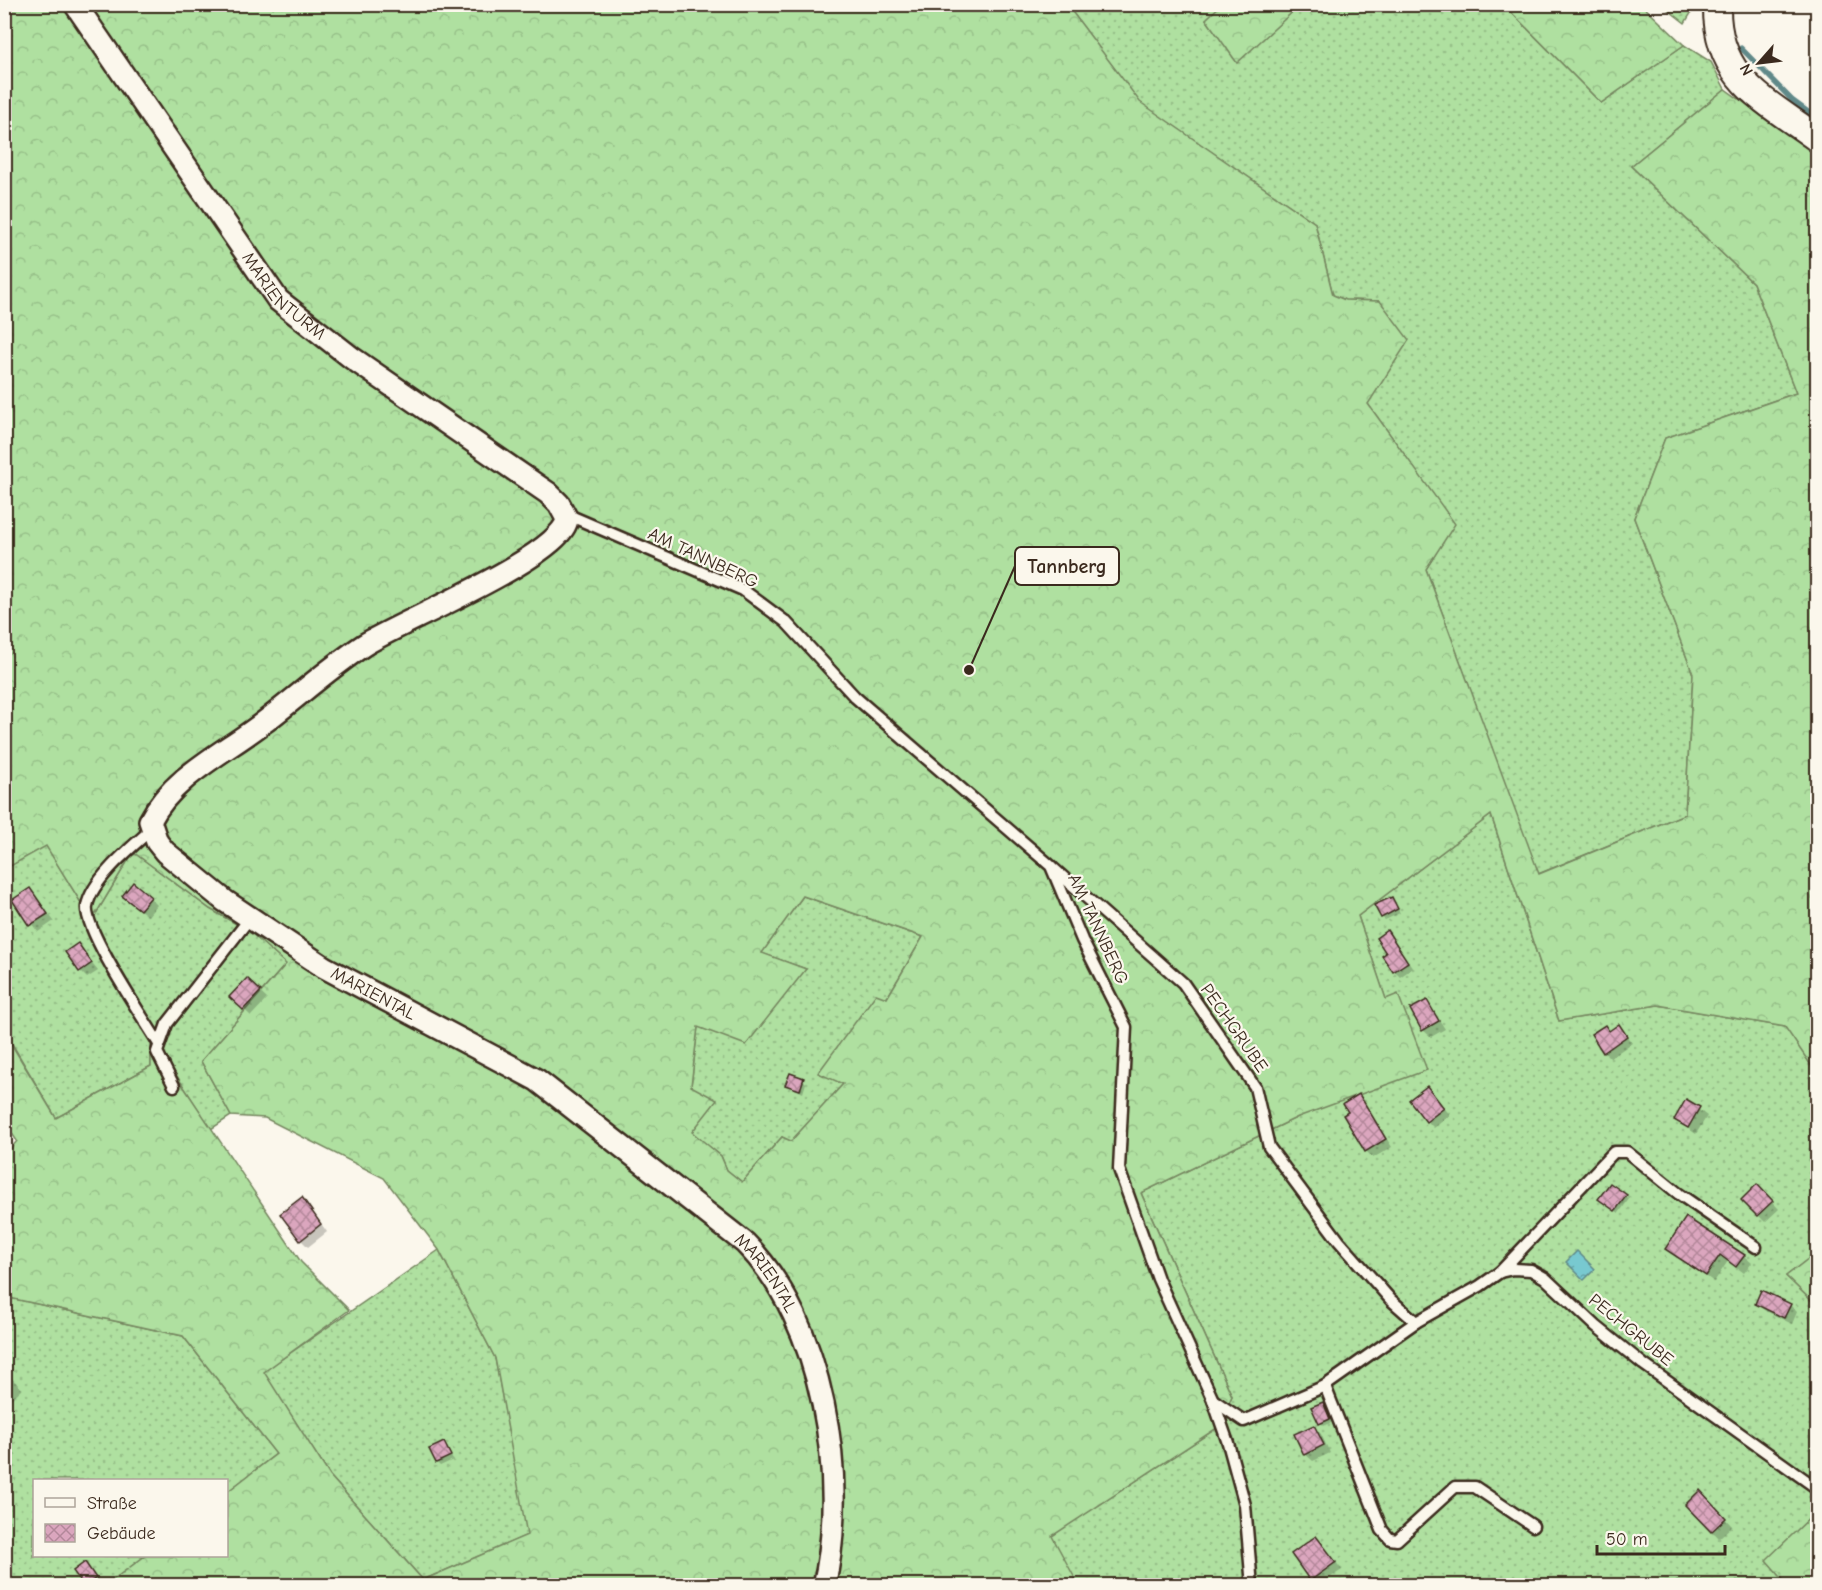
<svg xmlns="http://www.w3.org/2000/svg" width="1822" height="1590" viewBox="0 0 1822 1590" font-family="'Comic Neue',sans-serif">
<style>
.grass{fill:url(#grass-dots);stroke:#75855f;stroke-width:1.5}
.forest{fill:url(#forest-crowns);stroke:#75855f;stroke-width:1.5;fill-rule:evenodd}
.water{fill:url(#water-ripples);stroke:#608989;stroke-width:1.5}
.shadow{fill:#0003}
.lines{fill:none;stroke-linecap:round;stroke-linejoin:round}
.stream{stroke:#608989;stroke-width:5}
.building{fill:url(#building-cross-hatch);stroke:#3b2a1e;stroke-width:1.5}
.service-casing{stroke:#3b2a1e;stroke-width:15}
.minor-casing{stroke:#3b2a1e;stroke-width:26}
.tertiary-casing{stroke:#3b2a1e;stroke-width:30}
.service{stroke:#fbf7ec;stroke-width:10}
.minor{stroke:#fbf7ec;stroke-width:21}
.tertiary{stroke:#fbf7ec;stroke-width:26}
.labels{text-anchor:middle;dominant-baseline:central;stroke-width:4.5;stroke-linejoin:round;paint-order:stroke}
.street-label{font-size:18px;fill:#3b2a1e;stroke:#fbf7ec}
.leader{fill:none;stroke:#3b2a1e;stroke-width:2}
.callout-dot{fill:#3b2a1e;stroke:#fbf7ec;stroke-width:2}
.callout{fill:#fbf7ec;stroke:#3b2a1e;stroke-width:2}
.callout-label{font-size:20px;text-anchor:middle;font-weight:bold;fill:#3b2a1e}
</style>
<defs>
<pattern id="grass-dots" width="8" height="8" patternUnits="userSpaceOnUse" patternTransform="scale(1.5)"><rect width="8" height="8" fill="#afe0a0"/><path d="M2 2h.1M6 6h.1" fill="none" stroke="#97c089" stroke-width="1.8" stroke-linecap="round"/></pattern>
<pattern id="forest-crowns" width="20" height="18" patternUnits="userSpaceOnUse" patternTransform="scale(1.5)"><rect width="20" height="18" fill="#afe0a0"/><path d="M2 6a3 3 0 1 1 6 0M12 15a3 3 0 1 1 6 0" fill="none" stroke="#97c089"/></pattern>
<pattern id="water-ripples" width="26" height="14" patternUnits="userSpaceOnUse" patternTransform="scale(1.5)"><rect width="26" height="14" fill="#78c9d0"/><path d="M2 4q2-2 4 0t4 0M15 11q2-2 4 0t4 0" fill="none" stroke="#64a3a8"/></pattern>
<pattern id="building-cross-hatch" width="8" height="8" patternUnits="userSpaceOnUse" patternTransform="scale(1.5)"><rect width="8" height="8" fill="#dba6be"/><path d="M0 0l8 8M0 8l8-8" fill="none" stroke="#b3879a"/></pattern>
</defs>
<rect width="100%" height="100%" fill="#fbf7ec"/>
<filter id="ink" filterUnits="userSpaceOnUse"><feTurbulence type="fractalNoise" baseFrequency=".0167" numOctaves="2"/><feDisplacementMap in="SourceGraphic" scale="12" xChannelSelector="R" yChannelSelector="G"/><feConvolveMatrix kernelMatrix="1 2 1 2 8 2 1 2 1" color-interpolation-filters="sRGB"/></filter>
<g filter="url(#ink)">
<g class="grass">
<path d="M 1067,5 L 1221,5 L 1206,19 L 1237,62 L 1300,5 L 1504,5 L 1601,103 L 1684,45 L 1711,62 L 1725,89 L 1631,166 L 1753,283 L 1796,393 L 1665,438 L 1634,518 L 1693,674 L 1685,814 L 1538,874 L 1426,569 L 1454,524 L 1368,404 L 1380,301 L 1345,300 L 1333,295 L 1315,223 L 1139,102 Z"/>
<path d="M 1662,5 L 1696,5 L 1685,23 Z"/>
<path d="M 1491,815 L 1559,1021 L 1658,1005 L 1786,1027 L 1817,1074 L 1817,1252 L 1786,1276 L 1817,1306 L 1817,1511 L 1767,1560 L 1788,1585 L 1074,1585 L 1051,1536 L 1217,1428 L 1232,1396 L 1141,1193 L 1298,1117 L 1398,995 L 1386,1000 L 1358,916 Z"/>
<path d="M 46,845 L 83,906 L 94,917 L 133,852 L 210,909 L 249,931 L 286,964 L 201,1061 L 231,1116 L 211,1129 L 162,1053 L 151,1043 L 151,1066 L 56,1118 L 5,1032 L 4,869 Z"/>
<path d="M 803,896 L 923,937 L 887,998 L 819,1073 L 844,1083 L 791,1142 L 782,1137 L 742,1182 L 727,1170 L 721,1156 L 691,1132 L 691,1086 L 698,1026 L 806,969 L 761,953 Z"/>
<path d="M 439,1250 L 495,1358 L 528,1535 L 423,1580 L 330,1476 L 263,1372 Z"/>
<path d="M 5,1297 L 183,1336 L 276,1454 L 227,1492 L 226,1480 L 34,1480 L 34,1556 L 145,1556 L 106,1585 L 5,1586 Z"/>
</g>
<g class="forest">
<path d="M 5,5 L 1067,5 L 1140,102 L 1315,223 L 1333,295 L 1345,300 L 1380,301 L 1409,340 L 1368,404 L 1455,524 L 1426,569 L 1539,874 L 1685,814 L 1693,674 L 1634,518 L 1665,438 L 1796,393 L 1753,283 L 1631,166 L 1725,89 L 1817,155 L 1817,1074 L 1785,1027 L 1658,1005 L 1559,1021 L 1491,815 L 1358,916 L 1386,999 L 1398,994 L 1427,1070 L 1298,1117 L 1141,1193 L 1232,1396 L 1217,1428 L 1052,1536 L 1077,1582 L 1074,1585 L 106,1585 L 145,1556 L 226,1556 L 227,1492 L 276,1454 L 183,1336 L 5,1297 L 5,1155 L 17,1141 L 5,1123 L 4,1032 L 56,1118 L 151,1066 L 151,1042 L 161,1053 L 301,1262 L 349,1310 L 264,1372 L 330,1476 L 423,1580 L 527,1535 L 495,1358 L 439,1250 L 384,1178 L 265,1118 L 231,1116 L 201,1061 L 286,964 L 249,931 L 210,909 L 133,852 L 94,917 L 83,906 L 46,846 L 5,869 ZM 803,896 L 923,937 L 887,998 L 876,994 L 818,1073 L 843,1084 L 791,1141 L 782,1137 L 742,1182 L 727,1170 L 721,1156 L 692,1132 L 717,1100 L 691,1086 L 698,1027 L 746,1045 L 806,969 L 762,953 Z"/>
<path d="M 1221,5 L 1221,4 L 1300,5 L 1237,63 L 1206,19 Z"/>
<path d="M 1504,5 L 1642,5 L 1684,45 L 1601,103 Z"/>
<path d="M 1817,1252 L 1817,1306 L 1786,1276 Z"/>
<path d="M 1817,1511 L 1817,1585 L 1788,1585 L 1766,1560 Z"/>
</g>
<path class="water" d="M 1577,1251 L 1595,1269 L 1584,1280 L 1566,1262 Z"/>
<g class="shadow">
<path d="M 30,890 L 54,921 L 38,932 L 14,901 Z"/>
<path d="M 150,898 L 157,905 L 148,916 L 131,903 Z"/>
<path d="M 1392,898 L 1400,913 L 1385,920 L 1382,917 Z"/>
<path d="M 1387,932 L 1413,968 L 1400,977 L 1394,971 L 1388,954 Z"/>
<path d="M 77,945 L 98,971 L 87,978 L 80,971 Z"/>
<path d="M 247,980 L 267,999 L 251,1016 L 231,997 Z"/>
<path d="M 1427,1001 L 1445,1029 L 1431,1037 L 1423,1030 Z"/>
<path d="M 1619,1026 L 1632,1043 L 1610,1058 L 1604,1052 L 1610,1032 Z"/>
<path d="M 803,1080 L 806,1083 L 803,1093 L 787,1085 Z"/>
<path d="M 1434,1095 L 1450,1115 L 1434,1128 L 1427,1121 Z"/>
<path d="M 1359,1096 L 1392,1147 L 1373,1158 L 1366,1151 L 1350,1113 Z"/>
<path d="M 1687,1101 L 1707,1116 L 1696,1134 L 1676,1120 Z"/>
<path d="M 1757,1186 L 1779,1209 L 1765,1222 L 1743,1200 Z"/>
<path d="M 1626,1196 L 1629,1199 L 1619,1213 L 1603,1202 Z"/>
<path d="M 309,1207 L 327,1232 L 308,1247 L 301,1240 Z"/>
<path d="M 1667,1248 L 1744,1256 L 1752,1263 L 1744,1273 L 1728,1261 L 1714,1282 Z"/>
<path d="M 1756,1303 L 1790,1305 L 1797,1312 L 1792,1324 L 1764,1310 Z"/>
<path d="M 4,1370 L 22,1389 L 11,1399 L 4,1392 Z"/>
<path d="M 1323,1403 L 1332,1422 L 1324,1426 L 1321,1423 Z"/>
<path d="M 1314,1427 L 1321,1434 L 1330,1453 L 1313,1461 L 1305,1454 Z"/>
<path d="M 444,1444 L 453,1460 L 440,1466 L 437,1463 Z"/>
<path d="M 1700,1492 L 1732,1526 L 1719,1538 L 1688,1505 Z"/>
<path d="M 1323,1545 L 1342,1570 L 1317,1586 L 1293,1555 Z"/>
<path d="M 90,1570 L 98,1581 L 93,1586 L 86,1586 L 77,1574 Z"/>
<path d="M 1569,1579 L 1575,1586 L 1560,1586 L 1560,1585 Z"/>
</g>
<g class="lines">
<path class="stream" d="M 1741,48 L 1792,100 L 1818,119"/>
</g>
<g class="building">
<path d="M 133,882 L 151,897 L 140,910 L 122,896 Z"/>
<path d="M 30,888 L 48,914 L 29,926 L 12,900 Z"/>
<path d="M 1392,897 L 1398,909 L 1381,918 L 1374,905 Z"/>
<path d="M 1387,930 L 1408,962 L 1393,972 L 1382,956 L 1386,953 L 1376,938 Z"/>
<path d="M 78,943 L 92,963 L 79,972 L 65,952 Z"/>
<path d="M 247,978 L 261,991 L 243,1010 L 229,997 Z"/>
<path d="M 1427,1000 L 1439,1021 L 1422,1031 L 1410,1009 Z"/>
<path d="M 1619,1024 L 1627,1036 L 1603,1053 L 1591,1034 L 1605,1025 L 1609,1031 Z"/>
<path d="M 790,1073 L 804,1078 L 800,1090 L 785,1085 Z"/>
<path d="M 1427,1086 L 1444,1108 L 1426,1122 L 1409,1100 Z"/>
<path d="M 1359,1094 L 1386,1139 L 1365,1152 L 1343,1115 L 1348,1112 L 1343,1104 Z"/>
<path d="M 1686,1099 L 1700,1107 L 1688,1128 L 1674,1120 Z"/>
<path d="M 1610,1183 L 1627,1195 L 1615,1211 L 1598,1199 Z"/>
<path d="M 1757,1184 L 1773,1201 L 1757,1216 L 1741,1200 Z"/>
<path d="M 302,1197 L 321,1224 L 300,1241 L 280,1214 Z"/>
<path d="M 1686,1217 L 1745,1255 L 1736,1267 L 1720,1255 L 1706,1276 L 1665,1249 Z"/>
<path d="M 1761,1290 L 1791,1304 L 1784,1318 L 1755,1304 Z"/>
<path d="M 1323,1402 L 1330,1419 L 1319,1424 L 1311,1407 Z"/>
<path d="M 1314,1425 L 1324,1445 L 1304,1455 L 1294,1434 Z"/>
<path d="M 444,1442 L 451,1456 L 436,1463 L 429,1449 Z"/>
<path d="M 1700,1490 L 1726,1518 L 1711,1532 L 1685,1505 Z"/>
<path d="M 1316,1536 L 1336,1562 L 1310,1581 L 1291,1554 Z"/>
<path d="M 85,1562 L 96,1578 L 84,1586 L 73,1571 Z"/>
</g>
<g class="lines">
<defs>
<g id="service">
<path d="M 566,514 L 743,590 L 786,622 L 855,697 L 1051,866 L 1082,940 L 1126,1027 L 1119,1169 L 1158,1279 L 1213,1400 L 1228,1443 L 1245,1505 L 1252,1586"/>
<path d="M 152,829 C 133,846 92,879 87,906 C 83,929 144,1019 159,1044"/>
<path d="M 1053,868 L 1183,983 L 1255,1087 L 1269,1147 L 1339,1241 L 1391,1300 L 1416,1322"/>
<path d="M 174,1086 L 157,1052 L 167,1024 L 250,918"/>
<path d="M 1500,1272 L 1614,1152 L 1627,1152 L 1679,1194 L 1756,1247"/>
<path d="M 1325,1386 L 1382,1530 L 1390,1539 L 1397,1540 L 1455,1487 L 1475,1487 L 1533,1526"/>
<path d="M 1213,1400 L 1244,1421 L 1325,1386 L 1416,1322 L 1480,1286 L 1500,1272 L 1513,1269 L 1531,1270 L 1545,1278 L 1596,1326 L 1643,1364 L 1818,1489"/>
</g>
<g id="minor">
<path id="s1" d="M 75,4 L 278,300 L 352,358 L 548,493 L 559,504 L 567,519 C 563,556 400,622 364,645 C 329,668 296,698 263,723 C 224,753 173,776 150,821 L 157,842 L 165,852 L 225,901 L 324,967 L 537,1080 L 745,1243 C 823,1321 849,1480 824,1586"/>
</g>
<path id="tertiary" d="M 1717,4 C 1715,79 1765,100 1818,139"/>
</defs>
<use href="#service" class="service-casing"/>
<use href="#minor" class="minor-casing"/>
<use href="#tertiary" class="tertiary-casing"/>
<use href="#service" class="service"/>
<use href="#minor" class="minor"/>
<use href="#tertiary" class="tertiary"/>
</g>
</g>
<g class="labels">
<g class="street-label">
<text stroke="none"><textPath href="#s1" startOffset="360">MARIENTURM</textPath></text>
<text transform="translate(703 558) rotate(25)">AM TANNBERG</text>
<text transform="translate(1098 929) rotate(65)">AM TANNBERG</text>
<text stroke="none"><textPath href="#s1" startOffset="1532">MARIENTAL</textPath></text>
<text transform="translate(1234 1028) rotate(55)">PECHGRUBE</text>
<text stroke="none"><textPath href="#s1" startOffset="2018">MARIENTAL</textPath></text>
<text transform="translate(1631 1330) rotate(39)">PECHGRUBE</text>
</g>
</g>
<path class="leader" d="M969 670L1015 566"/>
<circle class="callout-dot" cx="969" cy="670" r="6"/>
<rect class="callout" x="1015" y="547" width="104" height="38" rx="6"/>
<g class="callout-label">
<text x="1067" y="573">Tannberg</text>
</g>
<rect width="1822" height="1590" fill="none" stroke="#fbf7ec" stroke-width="24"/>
<rect x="12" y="12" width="1798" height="1566" fill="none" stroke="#3b2a1e" stroke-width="2" filter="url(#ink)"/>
<rect x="33" y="1479" width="195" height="78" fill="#fbf7ec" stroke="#aea59a" stroke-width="1.5"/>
<rect x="45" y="1498" width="30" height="9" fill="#fbf7ec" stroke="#aea59a" stroke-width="1.5"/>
<text x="87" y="1509" font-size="18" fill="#3b2a1e">Straße</text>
<rect x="45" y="1524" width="30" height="18" fill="url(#building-cross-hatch)" stroke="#aea59a" stroke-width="1.5"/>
<text x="87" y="1539" font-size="18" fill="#3b2a1e">Gebäude</text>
<g transform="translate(1759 63) rotate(242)" stroke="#fbf7ec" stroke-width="4.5" paint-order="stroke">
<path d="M0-4.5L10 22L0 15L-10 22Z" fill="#3b2a1e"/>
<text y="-9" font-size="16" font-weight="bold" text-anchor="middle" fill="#3b2a1e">N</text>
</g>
<path d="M1597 1545v9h128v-9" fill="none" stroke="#3b2a1e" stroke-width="3"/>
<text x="1606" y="1545" font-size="18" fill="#3b2a1e" stroke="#fbf7ec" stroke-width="4.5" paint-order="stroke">50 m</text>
</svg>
